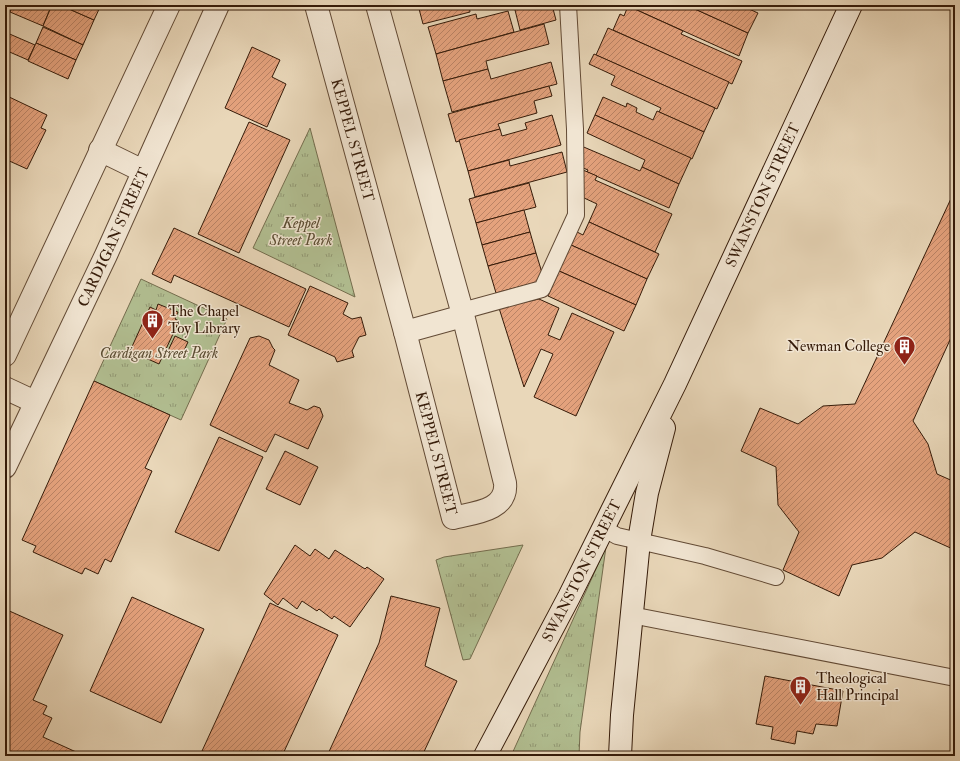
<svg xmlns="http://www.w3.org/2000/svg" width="960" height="761" viewBox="0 0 960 761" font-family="'IM FELL Double Pica',serif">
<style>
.grass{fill:url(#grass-tufts);stroke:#746d4e}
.building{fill:url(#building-hatch);stroke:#351b09}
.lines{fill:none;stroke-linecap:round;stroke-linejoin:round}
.service-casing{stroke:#624a35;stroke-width:18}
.minor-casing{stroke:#624a35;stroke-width:24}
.secondary-casing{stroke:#351b09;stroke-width:24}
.service{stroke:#f1e5d2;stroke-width:16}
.minor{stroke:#f1e5d2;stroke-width:22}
.secondary{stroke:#f1e5d2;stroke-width:22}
.labels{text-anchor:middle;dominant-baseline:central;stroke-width:3;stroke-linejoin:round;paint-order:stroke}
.street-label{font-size:15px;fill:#351b09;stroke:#f1e5d2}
.park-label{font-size:15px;font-style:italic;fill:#5a4c32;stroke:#f1e5d2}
.poi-label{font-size:15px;fill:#351b09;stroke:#f1e5d2;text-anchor:start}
</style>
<defs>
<pattern id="grass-tufts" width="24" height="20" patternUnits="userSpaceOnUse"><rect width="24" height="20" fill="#b2bf92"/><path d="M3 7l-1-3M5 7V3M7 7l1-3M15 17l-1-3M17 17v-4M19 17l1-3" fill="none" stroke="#929a75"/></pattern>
<pattern id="building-hatch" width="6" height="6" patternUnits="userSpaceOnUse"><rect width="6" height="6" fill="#e4a27d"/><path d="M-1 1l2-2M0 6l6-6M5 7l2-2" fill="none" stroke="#ba8365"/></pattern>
</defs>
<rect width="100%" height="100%" fill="#e9d7b9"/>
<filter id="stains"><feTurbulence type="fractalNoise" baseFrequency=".005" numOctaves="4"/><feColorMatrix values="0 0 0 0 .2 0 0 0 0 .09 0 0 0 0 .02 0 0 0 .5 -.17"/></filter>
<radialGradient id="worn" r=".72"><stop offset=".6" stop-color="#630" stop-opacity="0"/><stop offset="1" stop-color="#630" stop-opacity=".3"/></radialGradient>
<g class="grass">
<path d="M 310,128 L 355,297 L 253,248 Z"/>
<path d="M 141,279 L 227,319 L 181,420 L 94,381 Z"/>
<path d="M 523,545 L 470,659 L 463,660 L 436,560 L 444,557 Z"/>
<path d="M 606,547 L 580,732 L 579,756 L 511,756 Z"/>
</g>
<g class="building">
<path d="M 5,5 L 13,5 L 10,12 L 5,9 Z"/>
<path d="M 13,5 L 40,5 L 50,9 L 43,26 L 10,12 Z"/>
<path d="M 52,5 L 60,5 L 94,20 L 83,45 L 43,26 Z"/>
<path d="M 60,5 L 101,5 L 94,20 Z"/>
<path d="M 418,5 L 469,5 L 470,12 L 423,24 Z"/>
<path d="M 518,5 L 552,5 L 556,20 L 520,30 L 514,6 Z"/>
<path d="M 629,5 L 686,5 L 748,33 L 739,56 L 628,6 Z"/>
<path d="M 686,5 L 740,5 L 758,13 L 748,33 Z"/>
<path d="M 628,6 L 683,31 L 681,34 L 742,61 L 732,84 L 613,30 L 620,14 L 624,16 Z"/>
<path d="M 508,11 L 514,32 L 436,54 L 428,27 L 476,14 L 477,19 Z"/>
<path d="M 544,24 L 549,44 L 486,61 L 488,69 L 443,81 L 436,54 Z"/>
<path d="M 43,27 L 83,45 L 76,60 L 36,43 Z"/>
<path d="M 608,28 L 729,82 L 717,109 L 596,55 Z"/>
<path d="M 5,32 L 35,45 L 28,60 L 5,50 Z"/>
<path d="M 36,43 L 76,60 L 68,79 L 28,61 Z"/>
<path d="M 252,47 L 280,60 L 272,77 L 286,84 L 267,127 L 225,108 Z"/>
<path d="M 594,54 L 715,108 L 704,132 L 659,112 L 661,108 L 611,85 L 615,76 L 589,64 Z"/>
<path d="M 551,62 L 557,84 L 452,112 L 443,81 L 488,69 L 491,79 Z"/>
<path d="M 549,86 L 552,96 L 534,101 L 537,113 L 498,124 L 500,129 L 456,142 L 448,114 Z"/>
<path d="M 5,95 L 47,115 L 41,128 L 46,130 L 27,169 L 5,159 Z"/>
<path d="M 603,97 L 626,107 L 627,103 L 637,108 L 636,112 L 653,120 L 657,111 L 704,132 L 692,159 L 595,115 Z"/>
<path d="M 552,115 L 561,145 L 468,171 L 459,140 L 500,129 L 502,136 L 527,129 L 525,123 Z"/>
<path d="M 595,115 L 691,158 L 679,184 L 642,167 L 645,160 L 587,133 Z"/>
<path d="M 249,122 L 290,140 L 239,253 L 198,234 Z"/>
<path d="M 579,145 L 640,171 L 642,167 L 679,184 L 669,208 L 587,172 L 588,170 L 581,167 Z"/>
<path d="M 562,152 L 567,172 L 475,197 L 468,171 L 509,160 L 510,166 Z"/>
<path d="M 583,170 L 597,176 L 595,180 L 672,214 L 655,252 L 589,222 L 597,204 L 582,197 Z"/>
<path d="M 529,183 L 536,207 L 476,223 L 469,199 Z"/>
<path d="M 955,190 L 955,329 L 913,421 L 928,444 L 937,474 L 955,482 L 955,550 L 915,532 L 882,558 L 852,565 L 839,596 L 783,570 L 799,532 L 778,505 L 776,467 L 741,451 L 760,408 L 798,424 L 823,406 L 855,404 Z"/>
<path d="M 524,210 L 530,232 L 482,245 L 476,223 Z"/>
<path d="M 589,222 L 659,254 L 647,279 L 571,245 L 577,232 L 583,235 Z"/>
<path d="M 174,228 L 306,289 L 289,327 L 174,275 L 171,283 L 152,274 Z"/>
<path d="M 530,232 L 536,253 L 488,266 L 482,245 Z"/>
<path d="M 571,245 L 647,279 L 636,305 L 559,271 Z"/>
<path d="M 536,253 L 543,276 L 537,282 L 496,293 L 488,266 Z"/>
<path d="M 559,271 L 636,305 L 624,331 L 548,296 Z"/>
<path d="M 310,286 L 348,303 L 343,314 L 352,319 L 361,317 L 366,335 L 359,337 L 352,351 L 354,357 L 337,362 L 335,357 L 288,335 Z"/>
<path d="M 539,299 L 559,308 L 548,335 L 560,340 L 572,313 L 614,332 L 576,416 L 534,397 L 553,354 L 541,349 L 524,387 L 499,308 Z"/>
<path d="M 158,304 L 178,312 L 175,319 L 179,321 L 159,364 L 130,351 L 150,307 L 156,310 Z"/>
<path d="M 175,336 L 188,342 L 180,359 L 167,353 Z"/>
<path d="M 259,336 L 269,340 L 273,348 L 275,350 L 269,365 L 299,380 L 289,403 L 307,410 L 314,406 L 320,408 L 323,416 L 308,449 L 275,434 L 266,452 L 210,425 L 250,338 Z"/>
<path d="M 94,381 L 170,415 L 145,468 L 152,471 L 111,562 L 105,559 L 98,574 L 85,568 L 82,574 L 33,552 L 36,546 L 22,540 Z"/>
<path d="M 219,437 L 263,457 L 219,551 L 175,532 Z"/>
<path d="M 285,451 L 318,467 L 300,505 L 266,489 Z"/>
<path d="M 295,545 L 310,556 L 315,549 L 329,559 L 335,550 L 365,569 L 367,567 L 384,579 L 350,627 L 334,616 L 332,619 L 319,609 L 317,611 L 302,601 L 297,609 L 283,598 L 278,605 L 264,594 Z"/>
<path d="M 391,596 L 440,608 L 425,666 L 457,681 L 422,756 L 327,756 L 379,643 Z"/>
<path d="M 132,597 L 204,629 L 161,723 L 90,691 Z"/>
<path d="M 270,603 L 338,635 L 282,756 L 213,756 L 202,751 Z"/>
<path d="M 5,609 L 63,635 L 33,700 L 47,706 L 43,714 L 52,718 L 43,737 L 85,756 L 5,756 Z"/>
<path d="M 765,676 L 843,691 L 837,726 L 816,724 L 813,734 L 797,731 L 795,744 L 771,739 L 773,727 L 756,724 Z"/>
</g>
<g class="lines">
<defs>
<g id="service">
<path d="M 462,311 L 542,289 L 576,215 L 575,129 L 568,5"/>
<path d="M 603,528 L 617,536 L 705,556 L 776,577"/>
<path d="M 631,615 L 955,678"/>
</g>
<g id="minor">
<path id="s1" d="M 316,5 L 405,332 L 453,518 C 473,513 508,511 505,483 L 462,311 L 377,5"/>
<path d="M 100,150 L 143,171"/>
<path d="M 405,332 L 463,316"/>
<path d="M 5,355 L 169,5"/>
<path d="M 5,388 L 35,402"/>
<path id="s2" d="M 5,467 L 106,255 L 218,5"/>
</g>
<g id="secondary">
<path id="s3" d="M 485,756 L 569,597 L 675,384 L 851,5"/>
<path d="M 620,756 L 622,715 L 639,541 L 647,493 L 664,428"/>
</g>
</defs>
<use href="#service" class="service-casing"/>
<use href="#minor" class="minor-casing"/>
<use href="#secondary" class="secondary-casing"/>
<use href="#service" class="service"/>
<use href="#minor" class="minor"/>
<use href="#secondary" class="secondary"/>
</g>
<defs>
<symbol id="building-pin" viewBox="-11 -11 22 30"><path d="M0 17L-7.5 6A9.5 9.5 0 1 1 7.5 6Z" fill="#8f2418" stroke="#f1e5d2"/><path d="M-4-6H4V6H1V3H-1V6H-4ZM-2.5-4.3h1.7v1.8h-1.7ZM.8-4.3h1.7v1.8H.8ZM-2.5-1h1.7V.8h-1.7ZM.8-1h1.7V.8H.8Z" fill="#fff"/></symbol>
</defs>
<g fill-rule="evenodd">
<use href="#building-pin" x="140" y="308" width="25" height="34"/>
<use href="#building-pin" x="892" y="334" width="25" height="34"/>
<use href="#building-pin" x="788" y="674" width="25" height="34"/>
</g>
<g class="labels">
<g class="street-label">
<text stroke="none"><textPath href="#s1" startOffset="140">KEPPEL STREET</textPath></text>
<text stroke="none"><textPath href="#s3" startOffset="626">SWANSTON STREET</textPath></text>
<text stroke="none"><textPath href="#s2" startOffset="254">CARDIGAN STREET</textPath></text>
<text stroke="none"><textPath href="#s1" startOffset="464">KEPPEL STREET</textPath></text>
<text stroke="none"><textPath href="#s3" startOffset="209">SWANSTON STREET</textPath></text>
</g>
<g class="park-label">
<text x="301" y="223">Keppel<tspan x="301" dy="17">Street Park</tspan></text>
<text x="159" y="353">Cardigan Street Park</text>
</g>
<g class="poi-label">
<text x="168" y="311">The Chapel<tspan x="168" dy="17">Toy Library</tspan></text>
<text x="890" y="346" text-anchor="end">Newman College</text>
<text x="816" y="678">Theological<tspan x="816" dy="17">Hall Principal</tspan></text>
</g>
</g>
<rect width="960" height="761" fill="none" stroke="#e9d7b9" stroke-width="20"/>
<rect x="6" y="6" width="948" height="749" fill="none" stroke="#351b09" stroke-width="2"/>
<rect x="10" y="10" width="940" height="741" fill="none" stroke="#351b09"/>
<rect width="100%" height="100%" filter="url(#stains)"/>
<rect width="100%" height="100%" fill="url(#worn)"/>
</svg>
